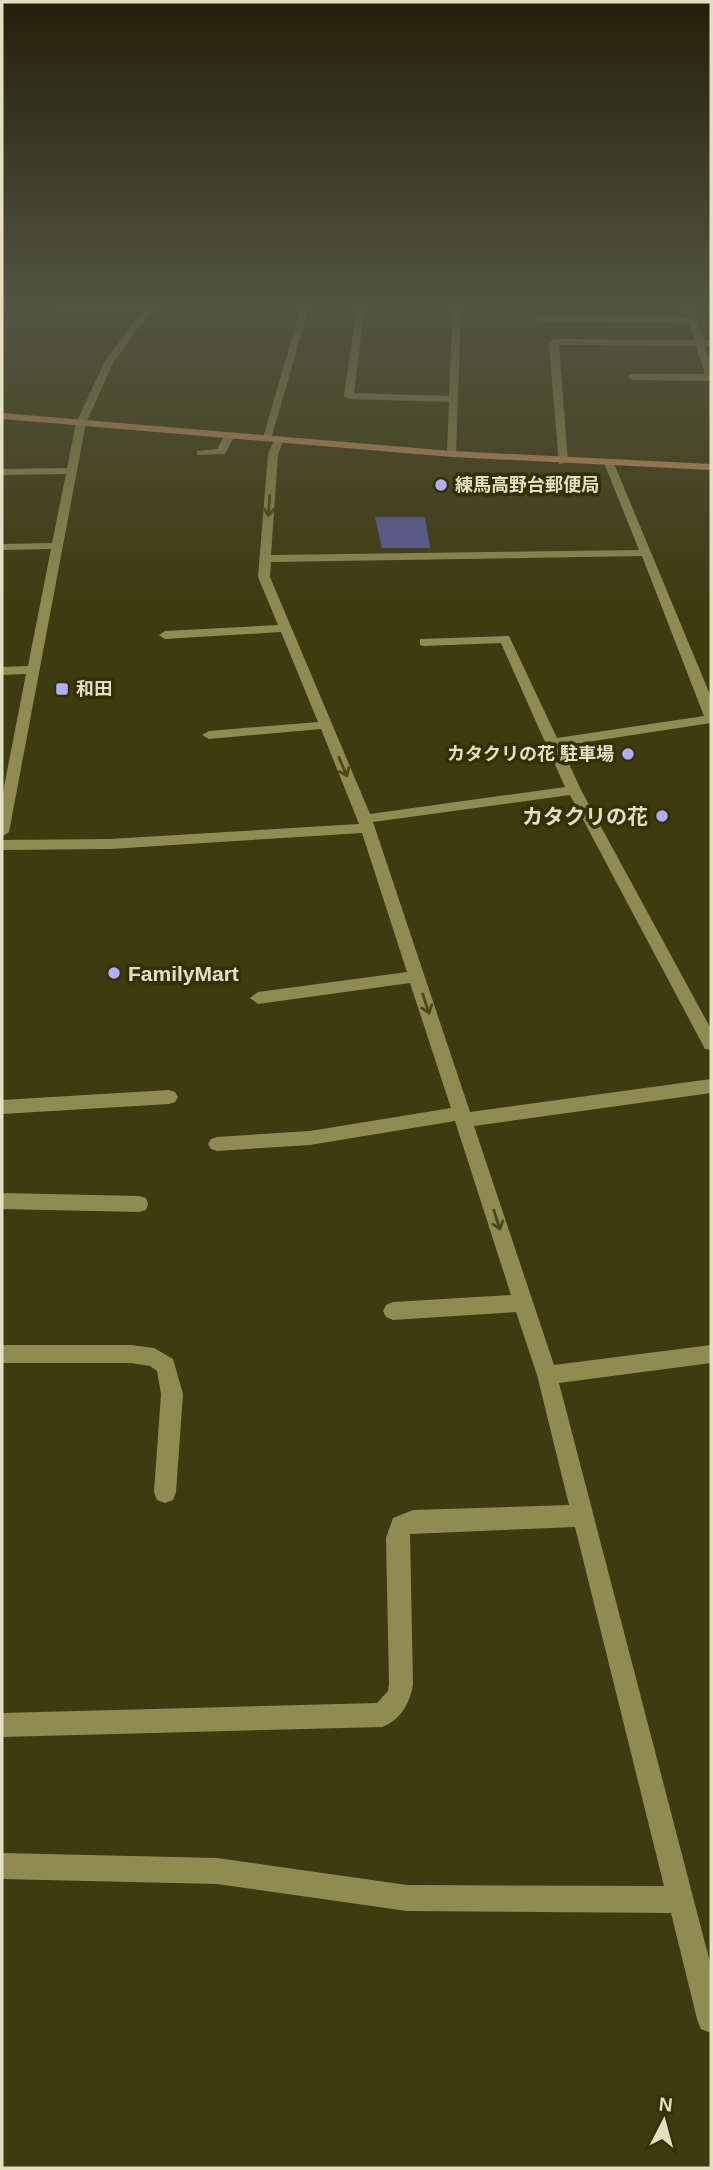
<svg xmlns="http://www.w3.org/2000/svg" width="713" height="2170" viewBox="0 0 713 2170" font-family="Helvetica,'Noto Sans JP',sans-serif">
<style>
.green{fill:#5c5b9a}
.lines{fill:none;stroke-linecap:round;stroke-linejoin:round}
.minor{fill:#908b53;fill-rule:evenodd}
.major{fill:#cb8f5f;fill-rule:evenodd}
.oneway{stroke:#4c4718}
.poi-dot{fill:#aeaefb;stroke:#353004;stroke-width:2.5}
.labels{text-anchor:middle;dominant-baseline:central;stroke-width:7;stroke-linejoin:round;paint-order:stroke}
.far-poi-label{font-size:18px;font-weight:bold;fill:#e2dfc3;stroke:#353004;text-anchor:start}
.poi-label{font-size:21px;font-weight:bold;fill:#e2dfc3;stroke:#353004;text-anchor:end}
</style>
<rect width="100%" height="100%" fill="#3f3b10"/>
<path class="green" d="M 375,517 L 425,517 L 430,548 L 382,548 Z"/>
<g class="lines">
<g class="minor">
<path d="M 148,304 L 156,304 L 114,361 L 86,423 L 9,832 L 2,837 L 2,797 L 26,674 L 2,675 L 2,667 L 28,666 L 51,549 L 2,550 L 2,544 L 52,543 L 66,474 L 2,475 L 2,469 L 67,468 L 76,423 L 105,361 L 141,312 L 62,311 L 59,306 L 145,307 Z"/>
<path d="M 302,304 L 310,304 L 271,439 L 262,441 Z"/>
<path d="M 357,304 L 365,304 L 354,393 L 449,396 L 453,304 L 461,304 L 456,456 L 447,454 L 449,402 L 349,399 L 344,396 Z"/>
<path d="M 684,304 L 692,304 L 704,340 L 711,340 L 711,346 L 705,346 L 711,364 L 711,381 L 632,380 L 627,377 L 632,374 L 705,374 L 696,346 L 559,345 L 568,462 L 559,464 L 549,344 L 554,339 L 695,340 L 689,323 L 539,322 L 536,317 L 688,317 Z"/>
<path d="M 695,304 L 711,304 L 711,307 Z"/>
<path d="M 226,433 L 235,435 L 225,454 L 197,455 L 197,451 L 217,449 Z"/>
<path d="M 279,437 L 284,440 L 278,454 L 271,555 L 639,550 L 604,463 L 613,461 L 711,697 L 711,723 L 561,746 L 581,790 L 711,1029 L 711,1050 L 705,1049 L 570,795 L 373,822 L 470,1112 L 711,1079 L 711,1093 L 474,1126 L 554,1365 L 711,1345 L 711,1363 L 559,1383 L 711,1966 L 711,2033 L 701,2029 L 697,2019 L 671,1913 L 407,1911 L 217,1884 L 2,1879 L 2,1853 L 217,1858 L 407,1885 L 664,1886 L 575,1527 L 410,1534 L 413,1684 C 410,1703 401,1720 382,1727 L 2,1737 L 2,1713 L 377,1703 L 388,1691 L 389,1684 L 386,1538 L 393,1518 L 413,1510 L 569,1505 L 537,1375 L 516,1312 L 393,1320 L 386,1317 L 383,1311 L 386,1305 L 393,1302 L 511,1295 L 455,1121 L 310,1145 L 217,1151 L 211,1149 L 208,1144 L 211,1139 L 217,1137 L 310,1131 L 451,1108 L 410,983 L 258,1004 L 250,998 L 258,992 L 407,972 L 362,833 L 110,849 L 2,850 L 2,840 L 110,839 L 359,824 L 321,729 L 209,739 L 202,735 L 209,731 L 318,722 L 281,632 L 165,639 L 159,635 L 165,631 L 278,625 L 258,577 L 268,454 L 274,440 ZM 642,556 L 704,716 L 557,738 L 509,636 L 420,639 L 420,645 L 424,646 L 501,643 L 565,787 L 370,814 L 270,577 L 271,562 Z"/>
<path d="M 169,1090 L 175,1092 L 178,1097 L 175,1102 L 169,1104 L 2,1114 L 2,1100 Z"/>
<path d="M 2,1193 L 139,1196 L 146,1198 L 148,1204 L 146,1210 L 139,1212 L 2,1209 Z"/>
<path d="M 2,1345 L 131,1345 L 154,1348 L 173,1359 L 183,1394 L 176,1492 L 173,1500 L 165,1503 L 157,1500 L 154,1492 L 161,1394 L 157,1371 L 150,1366 L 131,1363 L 2,1363 Z"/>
</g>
<path class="major" d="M 2,413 L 452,451 L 711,464 L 711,470 L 452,457 L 2,419 Z"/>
</g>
<defs><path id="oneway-shaft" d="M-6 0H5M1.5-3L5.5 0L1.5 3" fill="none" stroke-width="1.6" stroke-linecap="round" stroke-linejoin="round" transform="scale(1.75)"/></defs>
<g class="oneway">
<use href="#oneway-shaft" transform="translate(269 506) rotate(94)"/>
<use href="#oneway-shaft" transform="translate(343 767) rotate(67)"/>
<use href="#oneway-shaft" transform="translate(426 1004) rotate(72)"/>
<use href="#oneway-shaft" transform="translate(497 1220) rotate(72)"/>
</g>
<linearGradient id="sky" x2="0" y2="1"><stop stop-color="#232009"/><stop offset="0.5" stop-color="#525542"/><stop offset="1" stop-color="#525542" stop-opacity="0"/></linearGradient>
<rect width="713" height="608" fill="url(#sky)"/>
<g class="poi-dot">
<circle cx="441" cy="485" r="7"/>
<rect x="55" y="682" width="14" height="14" rx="3.5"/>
<circle cx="628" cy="754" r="7"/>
<circle cx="662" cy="816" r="7"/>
<circle cx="114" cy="973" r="7"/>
</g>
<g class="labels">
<g class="far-poi-label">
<text x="455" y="485">練馬高野台郵便局</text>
<text x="76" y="689">和田</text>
<text x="614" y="754" text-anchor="end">カタクリの花 駐車場</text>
</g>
<g class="poi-label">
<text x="648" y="816">カタクリの花</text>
<text x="128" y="973" text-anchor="start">FamilyMart</text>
</g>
</g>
<rect width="713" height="2170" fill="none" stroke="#e2dfc3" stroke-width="7"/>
<g transform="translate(664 2121) rotate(6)" stroke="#353004" stroke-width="5" paint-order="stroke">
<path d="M0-5L12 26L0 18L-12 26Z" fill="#e2dfc3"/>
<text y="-10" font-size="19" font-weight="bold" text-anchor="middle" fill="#e2dfc3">N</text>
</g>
</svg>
